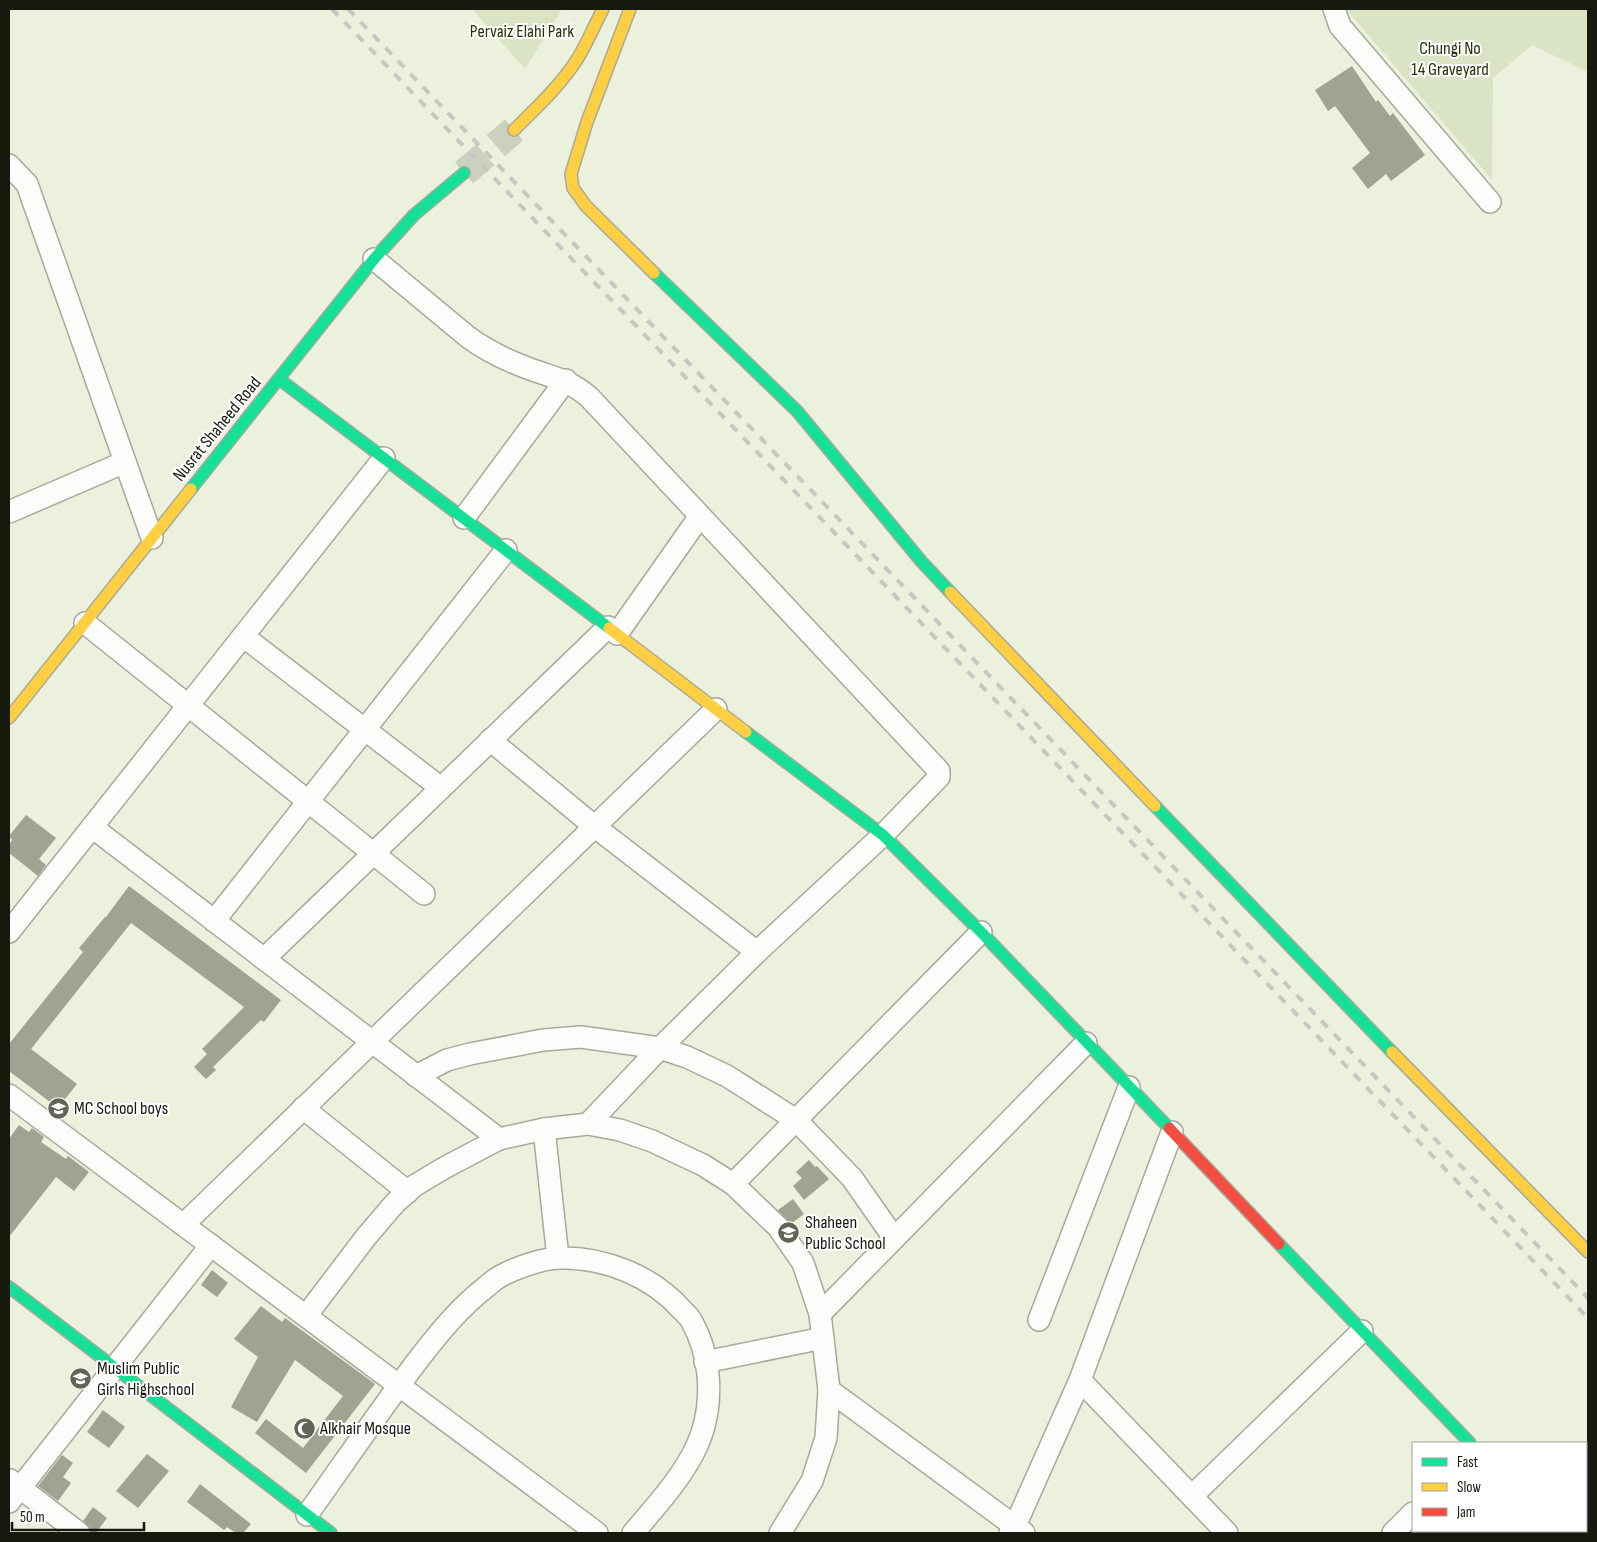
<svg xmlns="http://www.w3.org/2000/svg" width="1597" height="1542" viewBox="0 0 1597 1542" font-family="'Sofia Sans Condensed',sans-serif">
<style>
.green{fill:#dae3c3}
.building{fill:#9ea392}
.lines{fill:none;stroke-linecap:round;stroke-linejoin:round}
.secondary-tunnel{stroke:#ccd1bf;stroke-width:28;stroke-dasharray:28 14;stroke-linecap:butt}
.street-casing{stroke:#a6aa9b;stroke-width:24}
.fast-casing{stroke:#a6aa9b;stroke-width:14}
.slow-casing{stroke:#a6aa9b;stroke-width:14}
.jam-casing{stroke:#a6aa9b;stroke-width:14}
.street{stroke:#fcfdfa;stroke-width:21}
.fast{stroke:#16e098;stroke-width:11}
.slow{stroke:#ffcf43;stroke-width:11}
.jam{stroke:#f24e42;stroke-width:11}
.rail{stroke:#c6c6c2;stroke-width:4;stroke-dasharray:9 9;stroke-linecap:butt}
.labels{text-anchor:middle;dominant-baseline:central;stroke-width:4;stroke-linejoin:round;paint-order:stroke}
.park-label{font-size:18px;fill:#293109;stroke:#fff}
.street-label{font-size:18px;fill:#16190d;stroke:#fff}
.poi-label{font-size:18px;fill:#16190d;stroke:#fff;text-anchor:start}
</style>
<rect width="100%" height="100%" fill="#ecf1de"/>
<g class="green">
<path d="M 472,9 L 562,9 L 525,69 Z"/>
<path d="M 1346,9 L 1588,9 L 1588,72 L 1532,45 L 1493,78 L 1492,180 Z"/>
</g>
<g class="building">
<path d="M 1352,66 L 1376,102 L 1378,100 L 1390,116 L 1393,113 L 1425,155 L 1391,181 L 1386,174 L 1368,189 L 1352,168 L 1370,153 L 1335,106 L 1328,111 L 1315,90 Z"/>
<path d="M 26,815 L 56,838 L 39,859 L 46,865 L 38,876 L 9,853 L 9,845 L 12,840 L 9,836 Z"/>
<path d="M 129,886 L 281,1000 L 264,1022 L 261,1020 L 213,1067 L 216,1070 L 206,1079 L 194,1067 L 207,1054 L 202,1049 L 244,1007 L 131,923 L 31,1049 L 77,1084 L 58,1108 L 9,1071 L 9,1044 L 83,952 L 79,948 L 105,917 L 106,917 Z"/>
<path d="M 19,1125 L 29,1132 L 32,1128 L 44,1137 L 41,1142 L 66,1159 L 68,1156 L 89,1172 L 74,1191 L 56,1177 L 9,1237 L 9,1139 Z"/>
<path d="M 809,1160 L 815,1167 L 817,1166 L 829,1179 L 804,1200 L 793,1186 L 802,1178 L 796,1172 Z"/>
<path d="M 793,1199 L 804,1214 L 791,1224 L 778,1210 Z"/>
<path d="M 212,1270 L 228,1283 L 217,1297 L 201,1285 Z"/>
<path d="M 261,1306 L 282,1322 L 285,1318 L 375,1384 L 306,1473 L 255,1433 L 266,1419 L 303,1448 L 343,1396 L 295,1360 L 257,1422 L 231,1407 L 258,1357 L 234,1339 Z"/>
<path d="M 103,1410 L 125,1427 L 109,1448 L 87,1432 Z"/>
<path d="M 147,1454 L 169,1471 L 138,1508 L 116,1491 Z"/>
<path d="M 62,1455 L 73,1463 L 63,1477 L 71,1483 L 58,1501 L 38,1486 Z"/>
<path d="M 200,1484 L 251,1524 L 243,1533 L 236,1533 L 227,1527 L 224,1530 L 187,1502 Z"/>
<path d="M 93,1507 L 107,1518 L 96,1533 L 91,1533 L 90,1528 L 83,1521 Z"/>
</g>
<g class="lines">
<path class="secondary-tunnel" d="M 464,173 L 514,130"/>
<defs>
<g id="street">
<path d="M 1334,9 L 1340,26 L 1490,202"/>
<path d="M 9,165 L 27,184 L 152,538"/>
<path d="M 374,259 L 468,337 C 487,351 508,361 530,369 C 555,378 569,380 589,397 L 939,771 L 939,777 L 883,835 L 757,952 L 660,1048 L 588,1124"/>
<path d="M 9,512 L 125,462"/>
<path d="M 464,518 L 566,380"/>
<path d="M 85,623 L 424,894"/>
<path d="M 617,634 L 700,516"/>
<path d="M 243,636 L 441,788"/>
<path d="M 490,740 L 594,826 L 757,952"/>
<path d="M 92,827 L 499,1139"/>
<path d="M 214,921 L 506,550"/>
<path d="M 9,932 L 384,458"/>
<path d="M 264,959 L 608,627"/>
<path d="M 416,1076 L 447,1060 L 470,1054 L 543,1040 L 581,1037 L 660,1048 L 687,1057 L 727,1076 L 796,1120 L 852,1178 L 894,1238"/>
<path d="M 9,1095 L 597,1533"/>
<path d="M 303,1108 L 408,1192"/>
<path d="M 544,1129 L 558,1258"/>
<path d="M 733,1184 L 981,932"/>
<path d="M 183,1225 L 716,709"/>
<path d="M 820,1314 L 1086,1043"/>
<path d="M 306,1316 L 366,1237 L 395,1203 L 414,1186 L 444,1168 L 499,1139 L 544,1129 L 588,1124 L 620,1130 L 652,1141 L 703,1165 L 733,1184 L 778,1227 L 803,1263 L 820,1314 L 829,1390 L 826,1438 L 812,1481 L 780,1533"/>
<path d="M 1039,1320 L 1129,1087"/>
<path d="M 705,1362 L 823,1338"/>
<path d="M 1080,1380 L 1227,1533"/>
<path d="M 829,1390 L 1024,1533"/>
<path d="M 10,1480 L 79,1533"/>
<path d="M 1192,1496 L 1362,1331"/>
<path d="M 9,1502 L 211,1245"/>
<path d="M 307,1515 C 344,1463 380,1410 418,1360 C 439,1333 459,1308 486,1287 C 491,1283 496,1278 501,1276 C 515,1268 544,1258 559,1258 C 605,1257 652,1276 682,1310 C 686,1314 690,1317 692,1322 C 709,1352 713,1392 704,1426 C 694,1465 659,1503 633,1533"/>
<path d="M 1010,1533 L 1015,1526 L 1080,1380 L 1172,1132"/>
<path d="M 1393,1533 L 1413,1513"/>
</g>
<g id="fast">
<path d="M 654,273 L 797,411 L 921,561 L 950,592"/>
<path d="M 279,379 L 609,628"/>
<path d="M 191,489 L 374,259 L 414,215 L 464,173"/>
<path d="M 746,732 L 883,835 L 981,932 L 1169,1128"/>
<path d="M 1155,806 L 1392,1052"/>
<path d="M 1279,1244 L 1470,1443"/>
<path d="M 9,1287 L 331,1533"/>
<path d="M 1554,1531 L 1556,1533"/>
</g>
<g id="slow">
<path d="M 630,9 L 587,122 L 571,174 L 573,188 L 586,206 L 654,273"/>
<path d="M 514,130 C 536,108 559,87 576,61 C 587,44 594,26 603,9"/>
<path d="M 950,592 L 1155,806"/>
<path d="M 609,628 L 746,732"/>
<path d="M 9,718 L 191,489"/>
<path d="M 1392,1052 L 1588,1252"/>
</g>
<path id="jam" d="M 1169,1128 L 1279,1244"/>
</defs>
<use href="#street" class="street-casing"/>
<use href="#fast" class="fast-casing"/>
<use href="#slow" class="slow-casing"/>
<use href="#jam" class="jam-casing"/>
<use href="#street" class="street"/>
<use href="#fast" class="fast"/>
<use href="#slow" class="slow"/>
<use href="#jam" class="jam"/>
<g class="rail">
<path d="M 332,9 L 1588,1318"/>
<path d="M 348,9 L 1588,1298"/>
</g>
</g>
<defs>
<symbol id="school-disc" viewBox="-11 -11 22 22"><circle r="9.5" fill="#616556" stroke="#fff"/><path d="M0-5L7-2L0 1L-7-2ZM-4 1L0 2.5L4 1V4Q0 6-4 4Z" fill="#fff"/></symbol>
<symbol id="mosque-disc" viewBox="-11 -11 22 22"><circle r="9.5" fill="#616556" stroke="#fff"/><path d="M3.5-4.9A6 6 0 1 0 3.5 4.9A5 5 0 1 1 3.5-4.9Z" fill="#fff"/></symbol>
</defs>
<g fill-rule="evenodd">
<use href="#school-disc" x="46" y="1096" width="25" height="25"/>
<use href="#school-disc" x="776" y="1220" width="25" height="25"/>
<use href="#school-disc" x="68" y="1366" width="25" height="25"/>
<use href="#mosque-disc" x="292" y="1416" width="25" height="25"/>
</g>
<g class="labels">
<g class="park-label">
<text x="522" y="31">Pervaiz Elahi Park</text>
<text x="1450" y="48">Chungi No<tspan x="1450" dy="21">14 Graveyard</tspan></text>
</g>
<g class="street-label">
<text transform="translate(217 429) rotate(-51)">Nusrat Shaheed Road</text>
</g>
<g class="poi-label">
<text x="74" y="1108">MC School boys</text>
<text x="805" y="1222">Shaheen<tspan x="805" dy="21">Public School</tspan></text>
<text x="97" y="1368">Muslim Public<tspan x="97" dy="21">Girls Highschool</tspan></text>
<text x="320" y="1428">Alkhair Mosque</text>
</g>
</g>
<rect width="1597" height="1542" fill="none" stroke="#16190d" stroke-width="20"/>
<rect x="1412" y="1442" width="175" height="90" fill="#ffffff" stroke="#a2a39e"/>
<rect x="1422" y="1458" width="25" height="8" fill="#16e098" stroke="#a2a39e"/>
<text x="1457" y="1467" font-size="15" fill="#16190d">Fast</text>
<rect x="1422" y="1483" width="25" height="8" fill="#ffcf43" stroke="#a2a39e"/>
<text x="1457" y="1492" font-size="15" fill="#16190d">Slow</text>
<rect x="1422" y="1508" width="25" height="8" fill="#f24e42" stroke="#a2a39e"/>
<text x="1457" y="1517" font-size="15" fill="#16190d">Jam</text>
<path d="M12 1522v8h132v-8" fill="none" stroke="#16190d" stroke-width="2.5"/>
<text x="20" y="1522" font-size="15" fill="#16190d" stroke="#ffffff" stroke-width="4" paint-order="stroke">50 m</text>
</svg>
